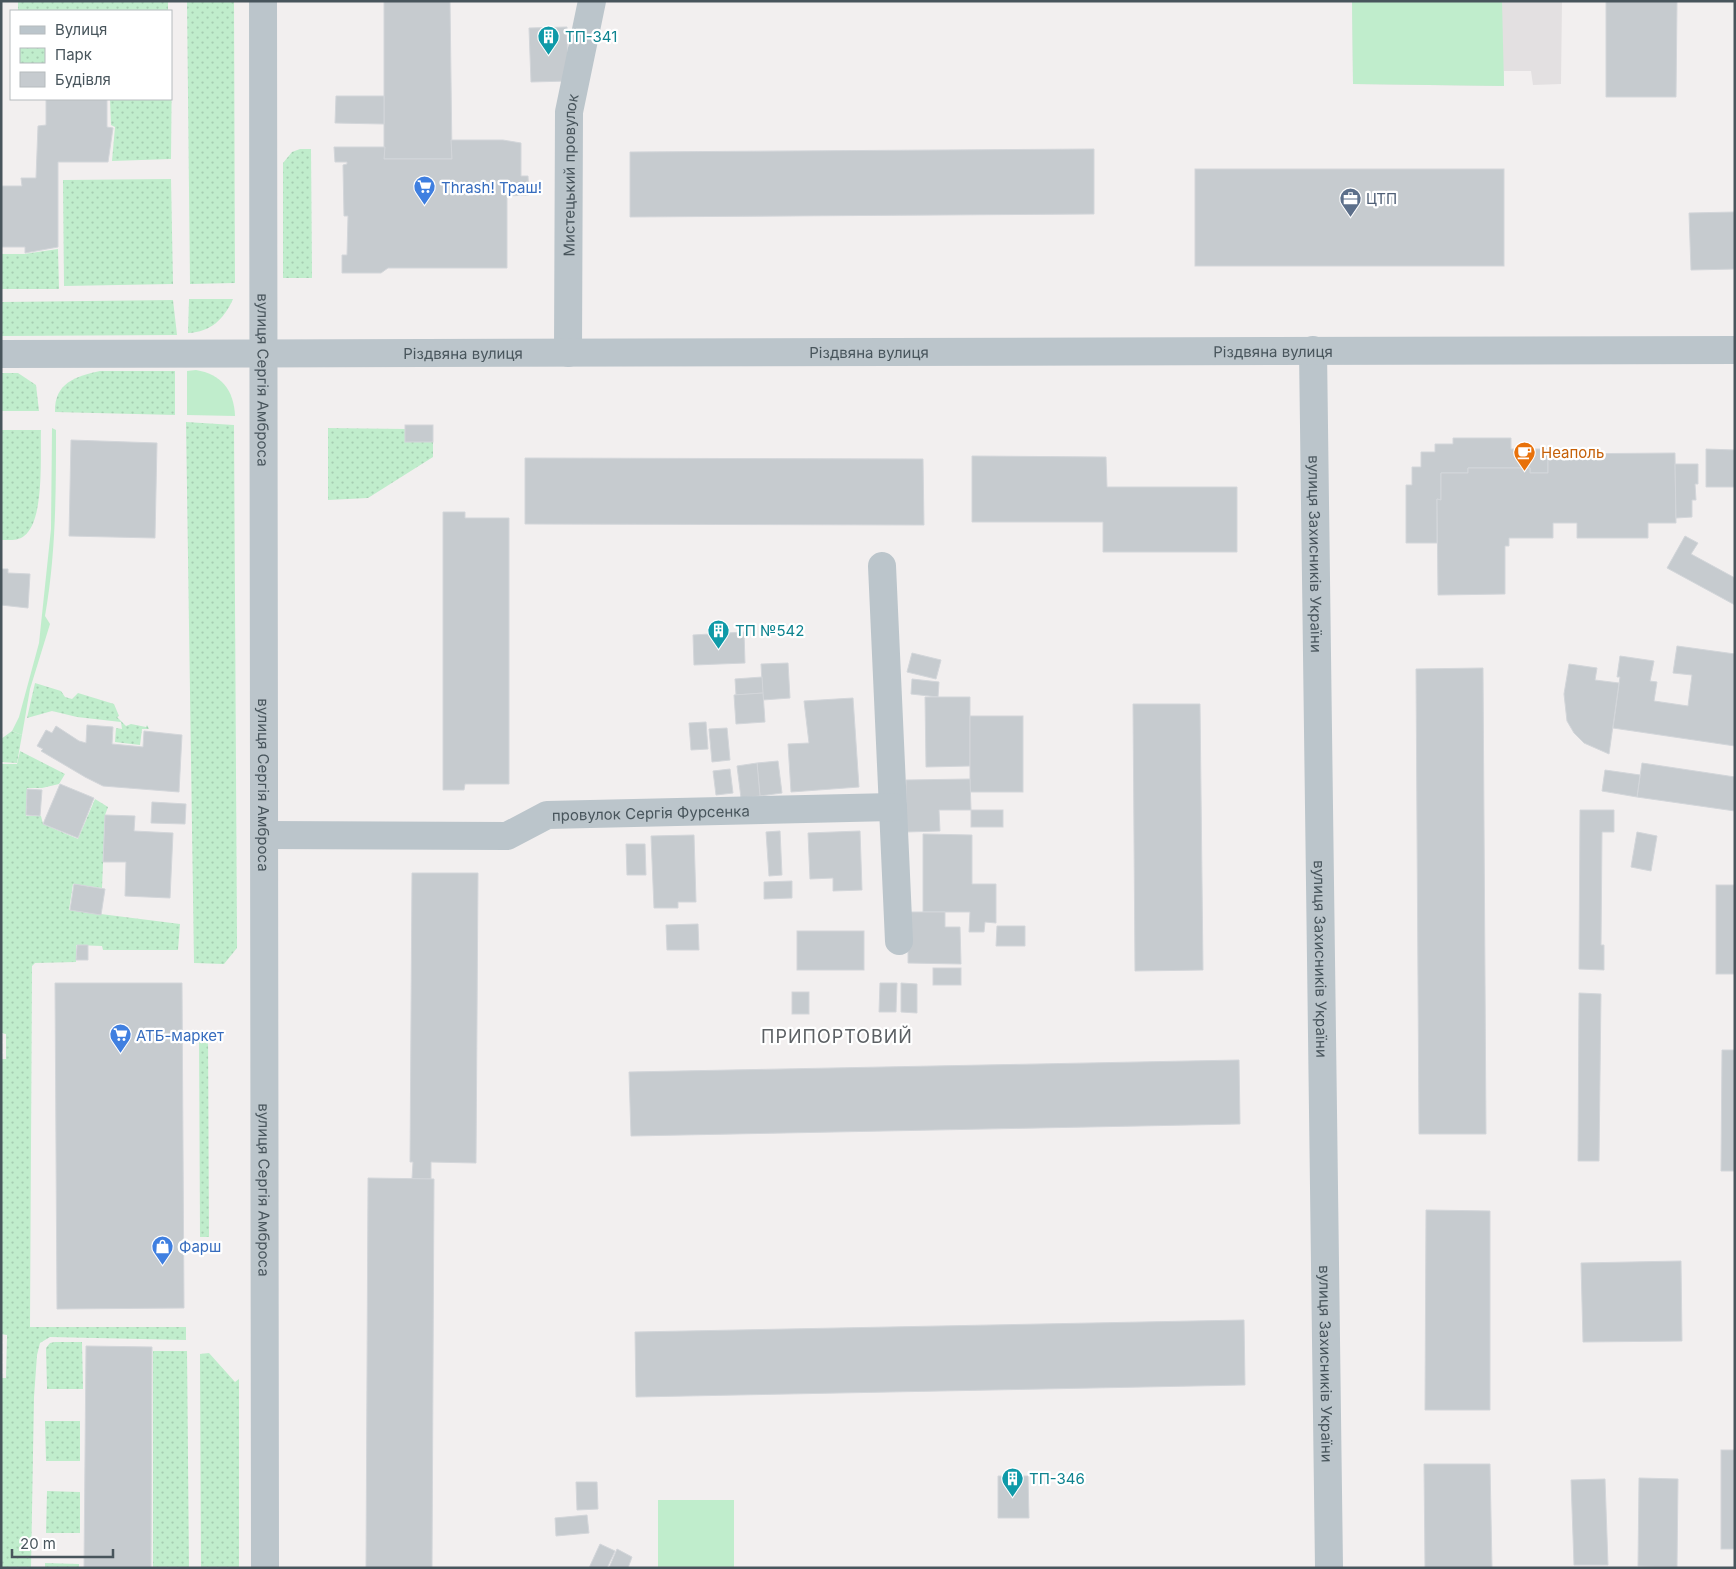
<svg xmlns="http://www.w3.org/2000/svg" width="1736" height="1569" viewBox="0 0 1736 1569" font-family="Inter,sans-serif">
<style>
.education{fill:#e3e0e1}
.grass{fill:#c0edcc}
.park{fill:url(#park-dots)}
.building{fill:#c6cbcf;stroke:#d3d6da}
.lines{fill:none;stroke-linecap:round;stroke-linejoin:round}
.minor{stroke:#bbc5cb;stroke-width:28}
.labels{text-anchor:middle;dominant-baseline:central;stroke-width:4.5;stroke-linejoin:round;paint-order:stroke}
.culture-label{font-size:15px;fill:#0d838f;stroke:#fff;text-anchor:start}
.street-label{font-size:15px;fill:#48555c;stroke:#fff}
.shop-label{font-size:15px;fill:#366cbe;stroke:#fff;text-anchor:start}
.service-label{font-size:15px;fill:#4e5e75;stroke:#fff;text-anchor:start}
.food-label{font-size:15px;fill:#c56008;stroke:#fff;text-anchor:start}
.quarter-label{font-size:18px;letter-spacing:1px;fill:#5c6064;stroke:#fff}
</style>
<defs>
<pattern id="park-dots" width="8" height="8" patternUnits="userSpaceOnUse" patternTransform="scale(1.25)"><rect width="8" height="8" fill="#c0edcc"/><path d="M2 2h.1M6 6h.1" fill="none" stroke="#a6cdb2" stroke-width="1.8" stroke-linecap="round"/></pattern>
</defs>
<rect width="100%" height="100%" fill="#f2efef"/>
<path class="education" d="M 1352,1 L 1562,1 L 1561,84 L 1533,85 L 1531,71 L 1504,71 L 1504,86 L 1353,84 Z"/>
<g class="grass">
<path d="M 1352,1 L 1502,1 L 1504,86 L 1353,84 Z"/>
<path d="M 196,370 C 221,374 234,390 235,416 L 187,415 L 187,371 Z"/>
<path d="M 52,428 L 56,430 C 56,493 56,554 45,616 L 50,624 L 30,689 L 22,735 L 12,731 L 19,717 L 39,643 L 51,529 Z"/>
<rect x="658" y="1500" width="76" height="68"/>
</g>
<g class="park">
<rect x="18" y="1" width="150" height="10"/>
<path d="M 187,1 L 234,1 L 235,283 L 190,284 Z"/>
<path d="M 171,47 L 172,50 L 171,159 L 112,161 L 115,127 L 111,125 L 110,99 L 171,99 Z"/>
<path d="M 300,149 L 311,149 L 312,278 L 283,278 L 283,163 L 292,152 Z"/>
<path d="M 171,179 L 173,284 L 64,286 L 63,180 Z"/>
<path d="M 58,249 L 59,289 L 1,289 L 1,254 L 24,254 Z"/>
<path d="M 189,299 L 233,299 C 224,319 211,332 188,333 Z"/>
<path d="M 173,300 L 177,335 L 1,336 L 1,302 Z"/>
<path d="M 100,371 L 175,371 L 175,415 L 55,412 C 54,383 76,376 100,371 Z"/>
<path d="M 1,373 L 18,373 L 36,385 L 39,411 L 1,411 Z"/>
<path d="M 186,422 L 234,425 L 237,948 L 224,964 L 194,963 Z"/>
<path d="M 328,428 L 405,429 L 405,442 L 433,442 L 433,457 L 368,498 L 328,500 Z"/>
<path d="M 1,430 L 41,430 C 40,454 45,521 24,536 C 18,541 9,540 1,540 Z"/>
<path d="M 35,683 L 61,691 L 65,697 L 72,699 L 78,693 L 114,704 L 119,716 L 117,717 L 126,726 L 131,724 L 146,727 L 147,725 L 149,729 L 142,729 L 140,745 L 115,742 L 116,728 L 122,729 L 121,722 L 77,717 L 52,711 L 27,718 Z"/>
<path d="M 12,731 L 22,735 L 17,763 L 1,762 L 1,739 Z"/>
<path d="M 20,751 L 65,774 L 59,784 L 42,788 L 27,788 L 26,816 L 41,816 L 43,824 L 78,839 L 95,799 L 108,807 L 105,815 L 102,888 L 73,884 L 69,910 L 180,924 L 178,950 L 103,950 L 102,946 L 76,945 L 76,962 L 35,963 L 32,966 L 30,1327 L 186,1327 L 186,1340 L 50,1337 L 40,1343 L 37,1355 L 34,1397 L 31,1568 L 1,1568 L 1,1378 L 6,1378 L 7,1335 L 1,1334 L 1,1059 L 6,1059 L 6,1034 L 1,1033 L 1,764 L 17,764 Z"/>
<path d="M 199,1031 L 208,1031 L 209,1237 L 200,1237 Z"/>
<path d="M 55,1342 L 82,1342 L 83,1389 L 47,1389 L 46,1348 L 50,1343 Z"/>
<path d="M 153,1351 L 187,1351 L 189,1568 L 153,1568 Z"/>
<path d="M 209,1353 L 235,1382 L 239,1379 L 239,1568 L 201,1568 L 200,1354 Z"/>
<path d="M 45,1421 L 80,1421 L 80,1461 L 46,1461 Z"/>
<path d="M 47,1491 L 80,1492 L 80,1533 L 46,1533 Z"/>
<path d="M 45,1563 L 79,1564 L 79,1568 L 45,1568 Z"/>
</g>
<g class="building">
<path d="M 384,1 L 450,1 L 452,159 L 384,159 Z"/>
<path d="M 1606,1 L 1677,1 L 1676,97 L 1606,97 Z"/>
<path d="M 567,27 L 568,81 L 531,82 L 529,28 Z"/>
<path d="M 336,96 L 384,96 L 384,124 L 335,123 Z"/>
<path d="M 46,99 L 107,99 L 107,127 L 113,128 L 108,162 L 58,162 L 58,247 L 25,253 L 25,247 L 1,247 L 1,186 L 22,186 L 21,178 L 36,178 L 38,126 L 46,125 Z"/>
<path d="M 451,140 L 503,140 L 521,143 L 521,176 L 528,176 L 529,195 L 507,196 L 507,268 L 388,268 L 381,273 L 342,273 L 342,255 L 347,255 L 348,216 L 344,216 L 343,165 L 347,164 L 347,162 L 335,162 L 334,147 L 385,147 L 384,159 L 452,159 Z"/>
<path d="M 1094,149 L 1094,214 L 630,217 L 630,152 Z"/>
<rect x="1195" y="169" width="309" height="97"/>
<path d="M 1735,212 L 1735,269 L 1691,270 L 1689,213 Z"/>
<rect x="405" y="425" width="28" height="17"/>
<path d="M 1453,438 L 1511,438 L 1511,449 L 1548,449 L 1548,473 L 1530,473 L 1530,468 L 1468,468 L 1468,473 L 1441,473 L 1441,500 L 1437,499 L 1437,543 L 1406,543 L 1406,485 L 1412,485 L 1412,467 L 1421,467 L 1421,452 L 1435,452 L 1435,444 L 1453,444 Z"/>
<path d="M 71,440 L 157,443 L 155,538 L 69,536 Z"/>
<path d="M 1706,449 L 1735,450 L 1735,487 L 1706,487 Z"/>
<path d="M 1675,453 L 1676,523 L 1648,523 L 1648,538 L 1577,538 L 1577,523 L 1553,523 L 1553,538 L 1509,538 L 1509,546 L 1505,546 L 1505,594 L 1438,595 L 1437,499 L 1441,500 L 1441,473 L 1468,473 L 1468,468 L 1530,468 L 1530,473 L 1548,473 L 1548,454 Z"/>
<path d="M 972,456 L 1106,457 L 1107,487 L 1237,487 L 1237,552 L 1103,552 L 1103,522 L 972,522 Z"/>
<path d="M 525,458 L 923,459 L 924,525 L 525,524 Z"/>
<path d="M 1675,464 L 1698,464 L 1698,484 L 1695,484 L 1696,500 L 1692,500 L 1692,517 L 1676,518 Z"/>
<path d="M 443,512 L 465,512 L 465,518 L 509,518 L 509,784 L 465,784 L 464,790 L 443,790 Z"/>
<path d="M 1685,536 L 1698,543 L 1691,554 L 1735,578 L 1735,605 L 1667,568 Z"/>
<path d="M 1,569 L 8,569 L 8,573 L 30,574 L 28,608 L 1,605 Z"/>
<path d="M 744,632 L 745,663 L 694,665 L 693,635 Z"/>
<path d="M 1677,646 L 1735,654 L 1735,746 L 1613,728 L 1620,677 L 1617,677 L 1620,656 L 1654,661 L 1650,681 L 1657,682 L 1654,701 L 1688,706 L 1692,675 L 1673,673 Z"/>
<path d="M 912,653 L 941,660 L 936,679 L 907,672 Z"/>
<path d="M 788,663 L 790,698 L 763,700 L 761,664 Z"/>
<path d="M 1569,664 L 1597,668 L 1595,680 L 1619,683 L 1609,754 L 1584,743 L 1574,733 L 1567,721 L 1564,694 Z"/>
<path d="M 1483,668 L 1486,1134 L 1419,1134 L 1416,669 Z"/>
<path d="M 762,677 L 763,693 L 736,695 L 735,679 Z"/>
<path d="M 912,679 L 939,682 L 938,697 L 911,694 Z"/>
<path d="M 763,693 L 765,722 L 736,724 L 734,695 Z"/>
<path d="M 925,697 L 970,697 L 970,766 L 926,767 Z"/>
<path d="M 853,698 L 859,787 L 791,792 L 788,744 L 809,743 L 804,701 Z"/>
<path d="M 1133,704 L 1200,704 L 1203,970 L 1135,971 Z"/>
<rect x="970" y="716" width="53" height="76"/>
<path d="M 706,722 L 708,749 L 691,750 L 689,723 Z"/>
<path d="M 87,725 L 113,727 L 112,744 L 143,747 L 144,731 L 182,735 L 179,792 L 103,786 L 85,777 L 41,751 L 43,749 L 37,746 L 46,730 L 52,733 L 56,726 L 79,741 L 86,743 Z"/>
<path d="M 727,728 L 730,760 L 712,762 L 709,729 Z"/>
<path d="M 778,761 L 782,793 L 760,796 L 757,763 Z"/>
<path d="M 757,763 L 760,796 L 741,798 L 737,766 Z"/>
<path d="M 1642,763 L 1735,777 L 1735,811 L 1637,797 Z"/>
<path d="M 730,769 L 733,793 L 716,795 L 713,771 Z"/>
<path d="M 1605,770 L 1640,775 L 1637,797 L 1602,791 Z"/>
<path d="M 970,779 L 971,810 L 939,810 L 940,831 L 906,832 L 906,780 Z"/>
<path d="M 60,784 L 94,798 L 78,838 L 43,824 Z"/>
<path d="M 27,789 L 42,790 L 40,816 L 26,815 Z"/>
<path d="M 152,802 L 186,804 L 185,824 L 151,823 Z"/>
<rect x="971" y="810" width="32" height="17"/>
<path d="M 1580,810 L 1614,810 L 1614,832 L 1602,832 L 1601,945 L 1604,945 L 1604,970 L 1579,969 Z"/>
<path d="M 105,815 L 135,816 L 134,831 L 173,833 L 170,898 L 125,896 L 126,862 L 103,862 Z"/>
<path d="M 780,831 L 782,875 L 769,876 L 766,832 Z"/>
<path d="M 860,831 L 862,890 L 833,891 L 833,878 L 810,879 L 808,833 Z"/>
<path d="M 1637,832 L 1657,836 L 1651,871 L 1631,867 Z"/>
<path d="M 923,834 L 972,835 L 972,884 L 996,884 L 996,923 L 985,922 L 984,932 L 969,932 L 970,912 L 923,912 Z"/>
<path d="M 694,835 L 696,902 L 678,902 L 678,908 L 654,908 L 651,836 Z"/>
<path d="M 626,844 L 645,844 L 646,875 L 627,875 Z"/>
<path d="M 412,873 L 478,873 L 476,1163 L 431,1162 L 431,1179 L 412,1179 L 413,1162 L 410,1162 Z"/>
<path d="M 792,881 L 792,898 L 764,899 L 764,882 Z"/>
<path d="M 74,884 L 105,889 L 101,915 L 70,910 Z"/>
<rect x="1716" y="885" width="19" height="89"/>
<path d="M 908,912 L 945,912 L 945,927 L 960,927 L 961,964 L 908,963 Z"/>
<path d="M 698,924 L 699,950 L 667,950 L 666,925 Z"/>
<path d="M 997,926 L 1025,926 L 1025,946 L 996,946 Z"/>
<rect x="797" y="931" width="67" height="39"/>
<path d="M 77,945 L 88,945 L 88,960 L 76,960 Z"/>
<rect x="933" y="968" width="28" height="17"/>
<path d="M 55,983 L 182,983 L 184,1308 L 57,1309 Z"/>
<path d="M 880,983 L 897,983 L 896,1012 L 879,1012 Z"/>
<path d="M 901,983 L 917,984 L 917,1013 L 901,1012 Z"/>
<rect x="792" y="992" width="17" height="22"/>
<path d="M 1579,993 L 1601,994 L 1599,1161 L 1578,1161 Z"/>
<path d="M 1722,1050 L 1735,1050 L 1735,1171 L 1721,1171 Z"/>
<path d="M 1239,1060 L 1240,1124 L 631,1136 L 629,1072 Z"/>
<path d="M 368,1178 L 434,1179 L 432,1568 L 366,1568 Z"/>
<path d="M 1426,1210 L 1490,1211 L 1490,1410 L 1425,1410 Z"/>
<path d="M 1681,1261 L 1682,1341 L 1583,1342 L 1581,1263 Z"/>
<path d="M 1244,1320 L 1245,1385 L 636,1397 L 635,1332 Z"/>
<path d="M 86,1346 L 152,1347 L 151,1568 L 84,1568 Z"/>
<rect x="1721" y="1450" width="14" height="99"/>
<path d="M 1424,1464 L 1490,1464 L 1492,1568 L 1425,1568 Z"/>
<path d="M 998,1476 L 1028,1476 L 1029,1518 L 998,1518 Z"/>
<path d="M 1639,1478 L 1678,1479 L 1677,1567 L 1638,1566 Z"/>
<path d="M 1605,1479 L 1608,1565 L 1574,1565 L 1571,1480 Z"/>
<path d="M 576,1482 L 597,1482 L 598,1509 L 577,1510 Z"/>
<path d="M 587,1515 L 589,1533 L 556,1536 L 555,1518 Z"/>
<path d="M 600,1544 L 615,1551 L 607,1568 L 589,1568 Z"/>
<path d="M 617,1549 L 632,1557 L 628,1568 L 609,1568 Z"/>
</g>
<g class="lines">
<g class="minor">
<path id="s1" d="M 263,1 L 265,1568"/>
<path id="s2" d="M 1313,350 L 1329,1568"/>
<path id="s3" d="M 568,353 L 569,112 L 592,1"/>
<path id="s4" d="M 1,354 L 1735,350"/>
<path d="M 882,566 L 899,941"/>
<path id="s5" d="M 264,835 L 507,836 L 547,815 L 893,807"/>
</g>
</g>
<defs>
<symbol id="building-pin" viewBox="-11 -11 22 30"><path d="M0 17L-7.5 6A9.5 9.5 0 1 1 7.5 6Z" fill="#0f9aa8" stroke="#fff"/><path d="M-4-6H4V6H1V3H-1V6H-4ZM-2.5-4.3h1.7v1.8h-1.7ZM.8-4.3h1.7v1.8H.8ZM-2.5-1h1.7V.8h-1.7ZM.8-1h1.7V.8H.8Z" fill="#fff"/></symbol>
<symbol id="supermarket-pin" viewBox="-11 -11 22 30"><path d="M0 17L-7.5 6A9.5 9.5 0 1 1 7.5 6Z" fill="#3f7fe0" stroke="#fff"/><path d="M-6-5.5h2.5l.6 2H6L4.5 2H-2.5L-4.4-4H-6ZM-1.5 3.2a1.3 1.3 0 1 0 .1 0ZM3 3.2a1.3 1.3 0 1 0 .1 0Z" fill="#fff"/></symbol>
<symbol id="office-pin" viewBox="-11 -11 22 30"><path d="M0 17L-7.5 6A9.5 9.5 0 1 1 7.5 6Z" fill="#5c6f8a" stroke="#fff"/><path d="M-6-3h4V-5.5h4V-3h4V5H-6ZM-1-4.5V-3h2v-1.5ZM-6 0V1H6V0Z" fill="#fff"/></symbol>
<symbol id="cafe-pin" viewBox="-11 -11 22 30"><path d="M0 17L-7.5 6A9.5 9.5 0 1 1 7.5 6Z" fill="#e8710a" stroke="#fff"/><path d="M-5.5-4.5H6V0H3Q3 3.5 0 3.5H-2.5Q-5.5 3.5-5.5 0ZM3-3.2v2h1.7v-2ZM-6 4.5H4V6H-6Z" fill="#fff"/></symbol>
<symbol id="shop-pin" viewBox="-11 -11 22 30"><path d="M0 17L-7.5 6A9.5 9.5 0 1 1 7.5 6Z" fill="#3f7fe0" stroke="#fff"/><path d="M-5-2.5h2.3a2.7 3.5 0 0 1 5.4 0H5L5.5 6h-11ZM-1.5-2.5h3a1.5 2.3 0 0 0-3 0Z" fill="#fff"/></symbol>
</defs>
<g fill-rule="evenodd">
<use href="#building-pin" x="536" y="24" width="25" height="34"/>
<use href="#supermarket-pin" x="412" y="174" width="25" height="34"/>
<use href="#office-pin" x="1338" y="186" width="25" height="34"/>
<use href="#cafe-pin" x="1512" y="440" width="25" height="34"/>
<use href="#building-pin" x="706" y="618" width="25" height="34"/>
<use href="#supermarket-pin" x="108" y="1022" width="25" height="34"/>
<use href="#shop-pin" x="150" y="1234" width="25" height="34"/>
<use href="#building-pin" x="1000" y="1466" width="25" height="34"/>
</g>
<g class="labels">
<g class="culture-label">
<text x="565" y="36">ТП-341</text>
<text x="735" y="630">ТП №542</text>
<text x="1029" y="1478">ТП-346</text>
</g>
<g class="street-label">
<text stroke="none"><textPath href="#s3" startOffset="178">Мистецький провулок</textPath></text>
<text stroke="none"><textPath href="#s4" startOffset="1272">Різдвяна вулиця</textPath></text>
<text stroke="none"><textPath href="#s4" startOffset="868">Різдвяна вулиця</textPath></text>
<text stroke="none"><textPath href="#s4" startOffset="462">Різдвяна вулиця</textPath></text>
<text stroke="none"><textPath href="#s1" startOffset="379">вулиця Сергія Амброса</textPath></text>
<text stroke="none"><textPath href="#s2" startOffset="204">вулиця Захисників України</textPath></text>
<text stroke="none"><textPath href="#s1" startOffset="784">вулиця Сергія Амброса</textPath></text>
<text stroke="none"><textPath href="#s5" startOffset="392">провулок Сергія Фурсенка</textPath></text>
<text stroke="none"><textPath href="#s2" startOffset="609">вулиця Захисників України</textPath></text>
<text stroke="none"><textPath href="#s1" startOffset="1189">вулиця Сергія Амброса</textPath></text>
<text stroke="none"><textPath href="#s2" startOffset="1014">вулиця Захисників України</textPath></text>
</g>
<g class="shop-label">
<text x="441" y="187">Thrash! Траш!</text>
<text x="136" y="1035">АТБ-маркет</text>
<text x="179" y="1246">Фарш</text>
</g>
<g class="service-label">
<text x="1366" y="198">ЦТП</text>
</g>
<g class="food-label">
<text x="1541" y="452">Неаполь</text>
</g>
<g class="quarter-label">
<text x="837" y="1036">ПРИПОРТОВИЙ</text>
</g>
</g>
<rect width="1736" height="1569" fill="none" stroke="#48555c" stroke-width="5"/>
<rect x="10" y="10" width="162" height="90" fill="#ffffff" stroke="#b6bbbe"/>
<rect x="20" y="26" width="25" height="8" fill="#bbc5cb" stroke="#b6bbbe"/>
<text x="55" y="35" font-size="15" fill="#48555c">Вулиця</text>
<rect x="20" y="48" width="25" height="15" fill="url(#park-dots)" stroke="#b6bbbe"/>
<text x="55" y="60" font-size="15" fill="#48555c">Парк</text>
<rect x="20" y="72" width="25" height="15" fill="#c6cbcf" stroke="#b6bbbe"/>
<text x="55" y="85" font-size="15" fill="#48555c">Будівля</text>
<path d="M12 1549v8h101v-8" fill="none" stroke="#48555c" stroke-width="2.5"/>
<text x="20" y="1549" font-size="15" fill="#48555c" stroke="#ffffff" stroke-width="4" paint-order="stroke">20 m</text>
</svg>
